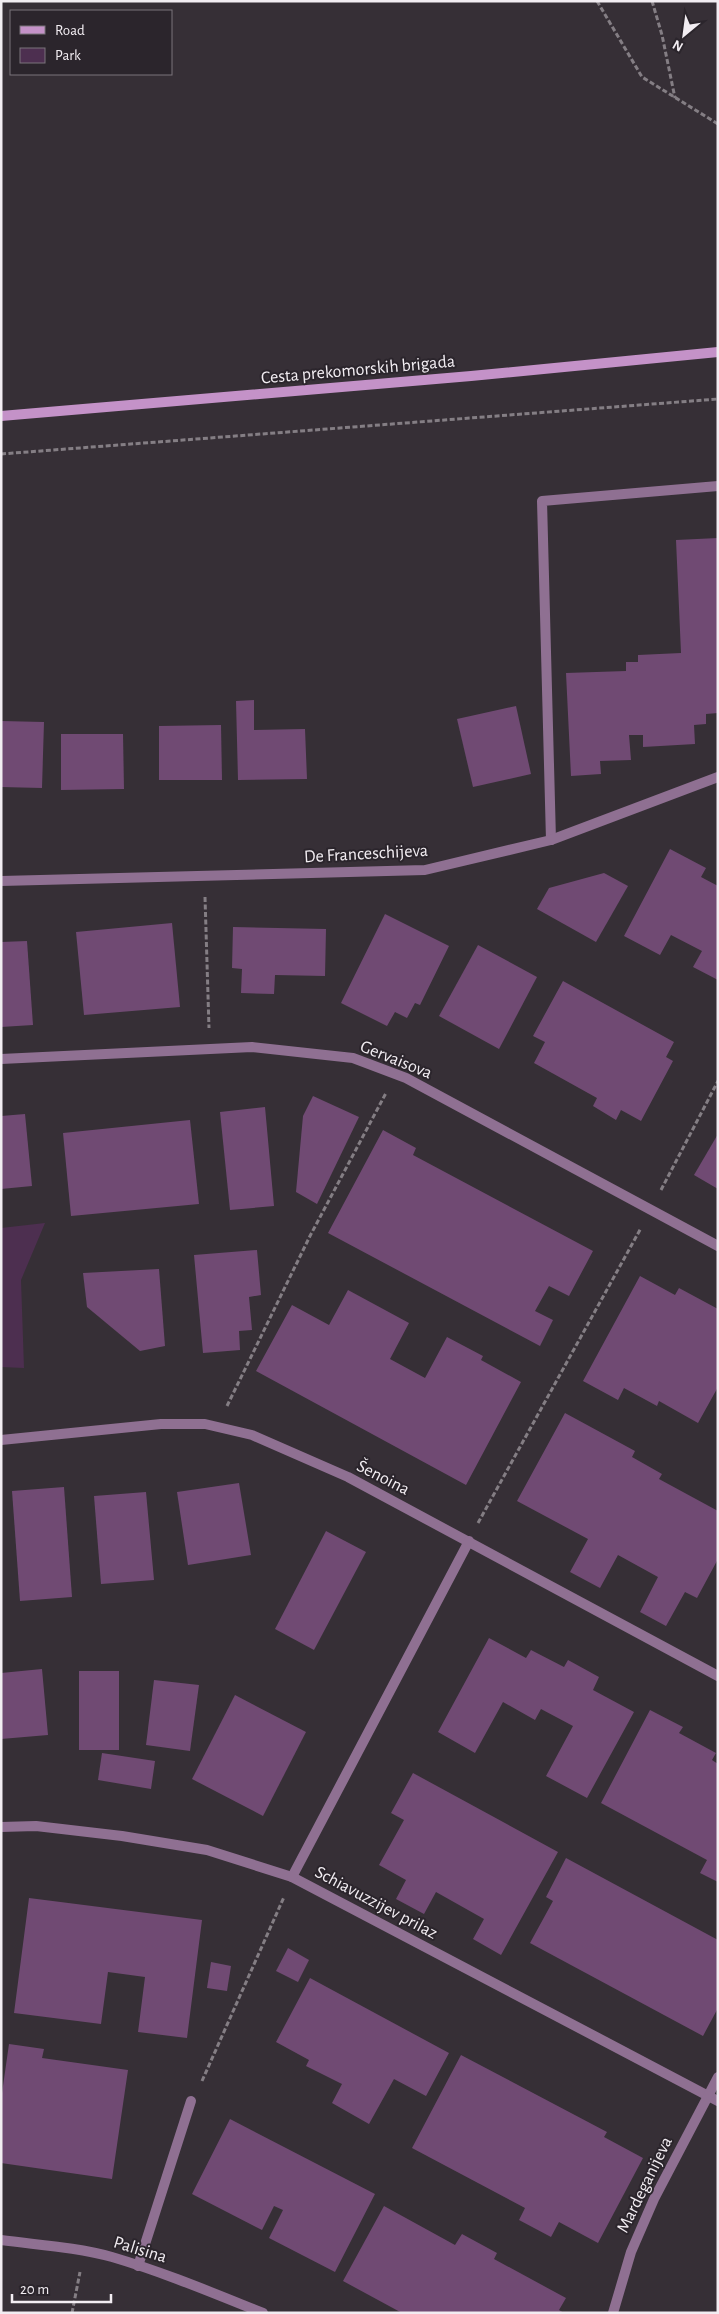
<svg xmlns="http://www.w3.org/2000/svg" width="719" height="2314" viewBox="0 0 719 2314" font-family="'Alegreya Sans',sans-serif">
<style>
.green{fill:#4d2f50}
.building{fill:#704a73}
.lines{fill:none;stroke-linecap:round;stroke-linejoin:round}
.path{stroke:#847e84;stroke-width:3;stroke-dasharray:5 2.5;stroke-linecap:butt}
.service{stroke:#8f7092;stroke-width:10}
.minor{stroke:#8f7092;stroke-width:10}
.secondary{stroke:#c492c8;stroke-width:10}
.labels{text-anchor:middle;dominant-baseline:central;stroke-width:4;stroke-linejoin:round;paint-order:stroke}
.street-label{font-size:18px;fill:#f2edf2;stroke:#2b252c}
</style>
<rect width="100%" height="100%" fill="#362f36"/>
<path class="green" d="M 45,1223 L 21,1280 L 24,1368 L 1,1367 L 1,1228 Z"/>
<g class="building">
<path d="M 718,538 L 718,713 L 706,714 L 706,724 L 694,725 L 695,744 L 643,747 L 643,735 L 629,735 L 631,760 L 600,761 L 601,774 L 571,776 L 566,673 L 626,671 L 626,662 L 638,662 L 638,655 L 681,653 L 676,540 Z"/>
<path d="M 254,700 L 254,730 L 305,729 L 307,779 L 238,780 L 236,701 Z"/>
<path d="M 516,706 L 531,774 L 473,787 L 457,719 Z"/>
<path d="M 1,721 L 44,722 L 42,788 L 1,787 Z"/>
<path d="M 221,725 L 222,780 L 159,780 L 159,726 Z"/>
<path d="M 61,734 L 123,734 L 124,789 L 61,790 Z"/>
<path d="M 670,849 L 706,868 L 701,877 L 718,886 L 718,980 L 693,967 L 702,951 L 671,935 L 660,955 L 624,936 Z"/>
<path d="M 604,873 L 628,886 L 596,942 L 537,909 L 549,888 Z"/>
<path d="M 385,914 L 449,946 L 420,1005 L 415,1003 L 407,1018 L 395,1012 L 387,1026 L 341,1003 Z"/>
<path d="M 172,923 L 180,1007 L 84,1015 L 76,932 Z"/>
<path d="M 233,927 L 326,929 L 325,976 L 275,975 L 274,994 L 241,993 L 242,969 L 232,968 Z"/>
<path d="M 27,941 L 33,1025 L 1,1027 L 1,942 Z"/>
<path d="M 478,945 L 537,977 L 499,1049 L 439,1016 Z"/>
<path d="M 563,981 L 674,1042 L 666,1057 L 673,1061 L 641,1121 L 621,1110 L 616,1120 L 593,1106 L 597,1098 L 534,1063 L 545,1042 L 533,1036 Z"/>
<path d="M 313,1096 L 359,1117 L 317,1204 L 296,1192 L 303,1116 Z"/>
<path d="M 265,1107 L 274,1206 L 230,1210 L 220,1112 Z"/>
<path d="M 25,1114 L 32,1186 L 1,1189 L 1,1116 Z"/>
<path d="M 190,1120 L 199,1204 L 71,1216 L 63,1133 Z"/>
<path d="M 383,1130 L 416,1148 L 413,1155 L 593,1251 L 569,1296 L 549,1286 L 535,1311 L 553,1320 L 540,1346 L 328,1233 Z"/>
<path d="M 718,1134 L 718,1189 L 694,1175 Z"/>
<path d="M 257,1250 L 261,1295 L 249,1297 L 252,1330 L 239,1331 L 240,1350 L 203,1353 L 194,1255 Z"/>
<path d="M 159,1269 L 165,1346 L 140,1351 L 87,1307 L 83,1273 Z"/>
<path d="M 640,1276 L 675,1295 L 679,1288 L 718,1309 L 718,1387 L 698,1423 L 659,1401 L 657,1406 L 624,1388 L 618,1400 L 583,1381 Z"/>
<path d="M 348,1290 L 409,1323 L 390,1359 L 425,1378 L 447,1337 L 483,1356 L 481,1360 L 521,1382 L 466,1485 L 256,1371 L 292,1305 L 329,1325 Z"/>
<path d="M 565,1413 L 635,1451 L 632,1457 L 662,1474 L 659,1479 L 718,1511 L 718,1559 L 697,1598 L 685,1592 L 666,1626 L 640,1612 L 658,1577 L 618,1555 L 600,1588 L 570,1572 L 588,1539 L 517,1501 Z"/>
<path d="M 239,1483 L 251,1555 L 188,1565 L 177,1492 Z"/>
<path d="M 64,1487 L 72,1597 L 20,1601 L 12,1491 Z"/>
<path d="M 146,1492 L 154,1580 L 101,1584 L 94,1496 Z"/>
<path d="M 326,1531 L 366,1552 L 314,1650 L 275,1629 Z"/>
<path d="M 489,1638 L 526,1658 L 531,1650 L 564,1667 L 568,1660 L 599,1677 L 593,1690 L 634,1712 L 587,1798 L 546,1776 L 573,1726 L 541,1709 L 535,1720 L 503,1702 L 475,1753 L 438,1732 Z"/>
<path d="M 42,1669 L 48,1735 L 1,1739 L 1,1673 Z"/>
<rect x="79" y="1671" width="40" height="79"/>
<path d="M 154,1680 L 199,1685 L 190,1751 L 146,1745 Z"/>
<path d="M 235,1695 L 306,1732 L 263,1816 L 192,1779 Z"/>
<path d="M 650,1710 L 683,1727 L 679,1733 L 716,1753 L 712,1760 L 718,1764 L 718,1882 L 700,1873 L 707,1860 L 601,1803 Z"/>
<path d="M 102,1753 L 155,1761 L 151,1789 L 98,1780 Z"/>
<path d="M 413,1773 L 558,1852 L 501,1955 L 473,1939 L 484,1919 L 436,1892 L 424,1914 L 396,1899 L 406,1880 L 379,1865 L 404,1820 L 391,1813 Z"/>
<path d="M 566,1858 L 718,1940 L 718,2008 L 703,2036 L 530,1943 L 553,1901 L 546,1897 Z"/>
<path d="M 29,1898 L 202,1920 L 187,2038 L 138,2032 L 145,1977 L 108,1972 L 101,2024 L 14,2013 Z"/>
<path d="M 288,1948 L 309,1960 L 298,1982 L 276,1971 Z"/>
<path d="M 211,1962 L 231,1966 L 227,1991 L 207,1988 Z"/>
<path d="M 310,1978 L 449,2053 L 426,2096 L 394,2079 L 369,2124 L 332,2103 L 342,2084 L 306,2066 L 309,2060 L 276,2042 Z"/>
<path d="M 9,2044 L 44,2049 L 42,2058 L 128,2070 L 112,2179 L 1,2163 L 1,2100 Z"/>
<path d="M 461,2055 L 607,2132 L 604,2137 L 643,2158 L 598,2243 L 559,2222 L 551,2237 L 519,2220 L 525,2208 L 412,2148 Z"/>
<path d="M 230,2119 L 375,2194 L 335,2272 L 269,2238 L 283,2210 L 274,2206 L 262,2230 L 192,2194 Z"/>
<path d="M 384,2206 L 455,2245 L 462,2234 L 497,2253 L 494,2259 L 566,2298 L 559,2310 L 564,2313 L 402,2313 L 343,2281 Z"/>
</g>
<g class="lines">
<g class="path">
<path d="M 597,1 L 642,77 L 718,124"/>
<path d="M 652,1 L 662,35 L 675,98"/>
<path d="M 1,454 L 718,399"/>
<path d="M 205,897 L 209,1028"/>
<path d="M 661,1190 L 718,1081"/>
<path d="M 227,1406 L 310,1236 L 386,1093"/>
<path d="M 478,1523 L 641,1228"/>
<path d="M 202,2081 L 284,1897"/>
<path d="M 72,2313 L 80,2272"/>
</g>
<g class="service">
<path d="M 551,840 L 542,501 L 718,486"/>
<path d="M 138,2266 L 191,2101"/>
</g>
<g class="minor">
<path d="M 1,881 L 425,870 L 551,840 L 718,777"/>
<path d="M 1,1059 L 252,1047 L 353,1058 L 406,1078 L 718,1246"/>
<path d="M 1,1440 L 161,1424 L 205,1424 L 252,1435 L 348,1477 L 718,1676"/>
<path d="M 1,1827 L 36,1826 L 122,1836 L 207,1850 L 292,1877 L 718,2101"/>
<path d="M 292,1877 L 469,1541"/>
<path d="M 1,2240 C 38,2245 76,2247 112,2257 C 163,2272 213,2293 263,2313"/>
<path d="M 613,2313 L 631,2252 L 654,2199 L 718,2077"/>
</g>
<path class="secondary" d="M 1,416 L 471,376 L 718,352"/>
</g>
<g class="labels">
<g class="street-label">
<text transform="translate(358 370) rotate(-5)">Cesta prekomorskih brigada</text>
<text transform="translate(366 854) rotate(-3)">De Franceschijeva</text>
<text transform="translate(396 1060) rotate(22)">Gervaisova</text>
<text transform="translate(383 1478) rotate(27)">Šenoina</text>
<text transform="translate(376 1903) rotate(28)">Schiavuzzijev prilaz</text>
<text transform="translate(645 2185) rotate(-64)">Mardeganijeva</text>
<text transform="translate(140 2250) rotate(17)">Palisina</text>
</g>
</g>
<rect width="719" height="2314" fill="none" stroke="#f2edf2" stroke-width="5"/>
<rect x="10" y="10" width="162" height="65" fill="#2b252c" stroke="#7b757b"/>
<rect x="20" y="26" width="25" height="8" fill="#c492c8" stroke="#7b757b"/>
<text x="55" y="35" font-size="15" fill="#f2edf2">Road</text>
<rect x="20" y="48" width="25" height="15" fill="#4d2f50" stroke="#7b757b"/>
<text x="55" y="60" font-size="15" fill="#f2edf2">Park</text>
<g transform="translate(684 35) rotate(209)" stroke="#2b252c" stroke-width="4" paint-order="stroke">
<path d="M0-4L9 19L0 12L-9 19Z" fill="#f2edf2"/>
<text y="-8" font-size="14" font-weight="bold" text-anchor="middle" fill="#f2edf2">N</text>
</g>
<path d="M12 2294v8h99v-8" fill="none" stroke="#f2edf2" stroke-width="2.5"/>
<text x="20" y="2294" font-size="15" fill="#f2edf2" stroke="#2b252c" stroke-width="4" paint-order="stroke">20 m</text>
</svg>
